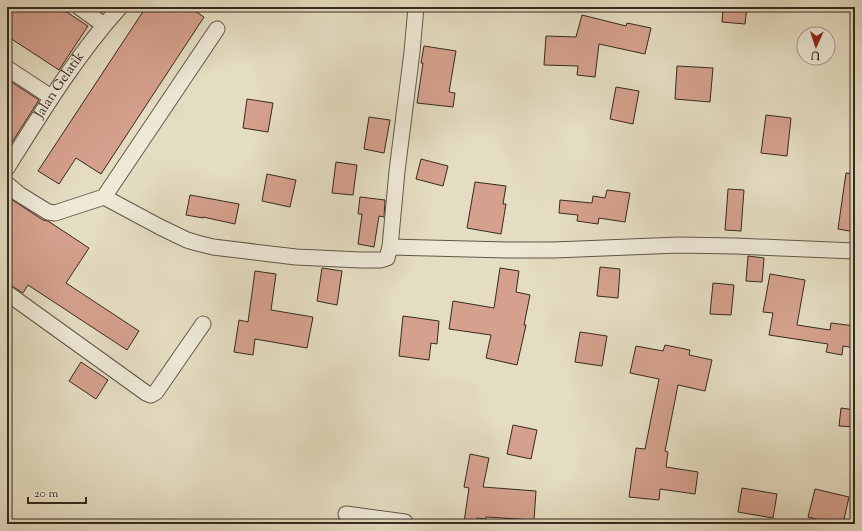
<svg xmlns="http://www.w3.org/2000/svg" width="862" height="531" viewBox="0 0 862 531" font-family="'Sorts Mill Goudy',serif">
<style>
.building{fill:#d5a18e;stroke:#362a20}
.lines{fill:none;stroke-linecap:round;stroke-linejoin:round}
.minor-casing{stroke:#625748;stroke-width:17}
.minor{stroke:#eee9d7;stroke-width:15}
.labels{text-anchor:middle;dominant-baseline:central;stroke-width:3;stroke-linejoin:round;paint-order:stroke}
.street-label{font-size:14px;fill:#362a20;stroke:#eee9d7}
</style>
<rect width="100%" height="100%" fill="#e5ddc2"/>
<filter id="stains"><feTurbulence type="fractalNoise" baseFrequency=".005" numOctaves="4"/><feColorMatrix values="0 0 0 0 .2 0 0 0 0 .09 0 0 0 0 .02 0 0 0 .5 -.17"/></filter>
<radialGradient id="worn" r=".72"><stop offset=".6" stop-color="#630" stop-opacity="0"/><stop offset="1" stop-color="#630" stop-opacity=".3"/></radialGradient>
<g class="building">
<path d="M 7,7 L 59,7 L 88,26 L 59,70 L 7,36 Z"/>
<path d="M 146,7 L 189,7 L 204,17 L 101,174 L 76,158 L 59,184 L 38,171 Z"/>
<path d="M 723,7 L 747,7 L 745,24 L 722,22 Z"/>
<path d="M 582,15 L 626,26 L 627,23 L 651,28 L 645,54 L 599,44 L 595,77 L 577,75 L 578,66 L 544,65 L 546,36 L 576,37 Z"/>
<path d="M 424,46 L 456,51 L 449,92 L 455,93 L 453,107 L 417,103 L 423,63 L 421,63 Z"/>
<path d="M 677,66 L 713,68 L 710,102 L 675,99 Z"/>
<path d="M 7,79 L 39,100 L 7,150 Z"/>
<path d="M 616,87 L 639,91 L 633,124 L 610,119 Z"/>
<path d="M 247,99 L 273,103 L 268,132 L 243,128 Z"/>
<path d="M 766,115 L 791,118 L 787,156 L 761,153 Z"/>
<path d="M 369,117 L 390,120 L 384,153 L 364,149 Z"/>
<path d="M 421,159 L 448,166 L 443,186 L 416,179 Z"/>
<path d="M 336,162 L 357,165 L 353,195 L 332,193 Z"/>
<path d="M 846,173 L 855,174 L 855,232 L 838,229 Z"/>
<path d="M 267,174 L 296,180 L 290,207 L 262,201 Z"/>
<path d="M 475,182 L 506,186 L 503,204 L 506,204 L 501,234 L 467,228 Z"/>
<path d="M 728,189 L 744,190 L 741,231 L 725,230 Z"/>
<path d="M 607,190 L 630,193 L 625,222 L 599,218 L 598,224 L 577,221 L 578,215 L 559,213 L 560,200 L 592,203 L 593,196 L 605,198 Z"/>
<path d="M 190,195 L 239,204 L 235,224 L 203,217 L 203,218 L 186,215 Z"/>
<path d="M 360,197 L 385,200 L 384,217 L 379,216 L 374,247 L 358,244 L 362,214 L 358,214 Z"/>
<path d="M 11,199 L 43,220 L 48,221 L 89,248 L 66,283 L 139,331 L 127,350 L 28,285 L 23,293 L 12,286 L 7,284 L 7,206 Z"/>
<path d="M 748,256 L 764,258 L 762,282 L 746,281 Z"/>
<path d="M 600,267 L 620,269 L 618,298 L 597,296 Z"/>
<path d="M 322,268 L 342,271 L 337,305 L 317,301 Z"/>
<path d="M 500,268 L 519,271 L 516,292 L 530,295 L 524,325 L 526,325 L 517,365 L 486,358 L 491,335 L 449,329 L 453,301 L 494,308 Z"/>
<path d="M 255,271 L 276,274 L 271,310 L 313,317 L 307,348 L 255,339 L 253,355 L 234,352 L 239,320 L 248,322 Z"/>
<path d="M 770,274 L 805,280 L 797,325 L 830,330 L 831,323 L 855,326 L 855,348 L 843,346 L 842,355 L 826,352 L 828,344 L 769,335 L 773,313 L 763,312 Z"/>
<path d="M 713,283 L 734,285 L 731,315 L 710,314 Z"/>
<path d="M 403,316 L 439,321 L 437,344 L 431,343 L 429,360 L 399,356 Z"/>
<path d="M 580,332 L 607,336 L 602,366 L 575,362 Z"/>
<path d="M 665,345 L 690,350 L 689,355 L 712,360 L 705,391 L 678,385 L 665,451 L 668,452 L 666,467 L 698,472 L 695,494 L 660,489 L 659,500 L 629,497 L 636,448 L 645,449 L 659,379 L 630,373 L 636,346 L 663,351 Z"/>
<path d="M 81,362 L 108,380 L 96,399 L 69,381 Z"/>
<path d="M 841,408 L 855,410 L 855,427 L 839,426 Z"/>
<path d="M 513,425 L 537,430 L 531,459 L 507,454 Z"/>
<path d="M 470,454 L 489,458 L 483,487 L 536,491 L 534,520 L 486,517 L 486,519 L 477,518 L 476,524 L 464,522 L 469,488 L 464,487 Z"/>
<path d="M 742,488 L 777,494 L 773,518 L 738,512 Z"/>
<path d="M 815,489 L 849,497 L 843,524 L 835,524 L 808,517 Z"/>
</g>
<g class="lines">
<defs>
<g id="minor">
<path d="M 79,7 L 104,25"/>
<path d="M 7,68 L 51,97"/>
<path id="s1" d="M 7,168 C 42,112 76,56 120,7"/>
<path d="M 7,184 L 19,194 L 48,212 L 55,213 L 104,197 L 217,29"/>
<path d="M 104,197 L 160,227 L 187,240 L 197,243 L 213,247 L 296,257 L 361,260 L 381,260 L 387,258 L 390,247 L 507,250 L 554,250 L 679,245 L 735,246 L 855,251"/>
<path d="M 390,247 L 397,171 L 412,52 L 416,7"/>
<path d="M 7,293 L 146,393 L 151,395 L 156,392 L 203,324"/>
<path d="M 346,514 L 405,522"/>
</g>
</defs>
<use href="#minor" class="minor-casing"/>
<use href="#minor" class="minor"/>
</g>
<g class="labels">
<g class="street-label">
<text stroke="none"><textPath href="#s1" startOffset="98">Jalan Gelatik</textPath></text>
</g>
</g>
<rect width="862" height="531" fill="none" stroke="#e5ddc2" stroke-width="24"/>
<rect x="8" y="8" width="846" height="515" fill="none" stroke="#362a20" stroke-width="2"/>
<rect x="12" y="12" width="838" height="507" fill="none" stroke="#362a20"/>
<g transform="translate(816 46) rotate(183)"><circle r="19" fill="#eee9d7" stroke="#a49d8e"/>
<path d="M0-3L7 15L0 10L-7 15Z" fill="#8f2418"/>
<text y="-6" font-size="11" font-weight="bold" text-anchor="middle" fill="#362a20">U</text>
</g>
<path d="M28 497v6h58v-6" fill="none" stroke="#362a20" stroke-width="2"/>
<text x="34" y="497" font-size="12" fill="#362a20" stroke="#eee9d7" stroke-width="3" paint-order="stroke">20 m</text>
<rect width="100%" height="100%" filter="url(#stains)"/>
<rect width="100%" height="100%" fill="url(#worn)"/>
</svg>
